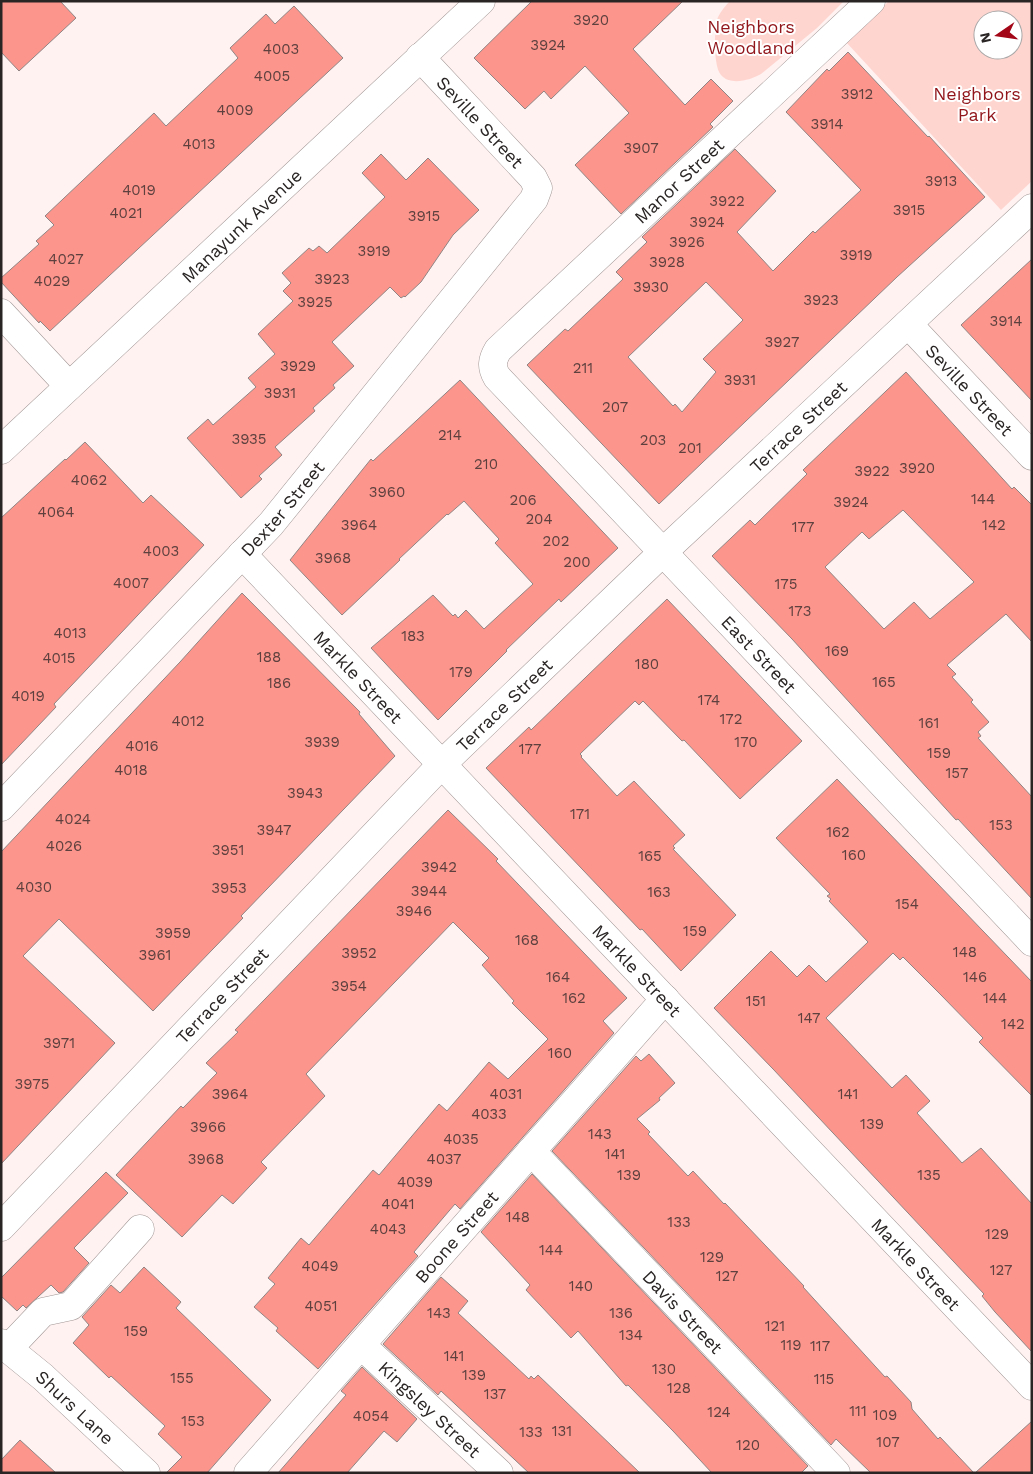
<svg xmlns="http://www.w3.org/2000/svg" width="1033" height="1474" viewBox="0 0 1033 1474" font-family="'Work Sans',sans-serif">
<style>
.green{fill:#ffd5d0;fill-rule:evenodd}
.building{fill:#fc958c;stroke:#908584;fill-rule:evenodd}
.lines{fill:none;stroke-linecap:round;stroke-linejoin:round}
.minor-casing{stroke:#a29796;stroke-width:29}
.minor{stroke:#fff;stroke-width:28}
.labels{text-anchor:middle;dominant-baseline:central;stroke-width:4;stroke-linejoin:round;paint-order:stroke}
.number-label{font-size:15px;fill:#5e413f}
.park-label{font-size:18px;fill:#91161b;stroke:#fff}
.street-label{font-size:18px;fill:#2a2525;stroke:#fff}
</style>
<rect width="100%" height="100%" fill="#fff2f1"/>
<g class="green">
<path d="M 730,1 L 844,1 L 817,28 L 761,74 C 751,80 730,86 721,75 C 713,66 714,28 718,17 C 721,11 725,6 730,1 Z"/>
<path d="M 889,1 L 1032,1 L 1032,181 L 1001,210 L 846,42 ZM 983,20 L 1013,20 L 1013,50 L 983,50 Z"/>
</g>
<g class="building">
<path d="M 1,1 L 60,1 L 76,18 L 19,71 L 1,52 Z"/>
<path d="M 532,1 L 683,1 L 633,49 L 685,105 L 711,79 L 733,101 L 710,124 L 713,127 L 621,214 L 575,165 L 629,113 L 585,66 L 551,99 L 544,91 L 525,109 L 474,58 Z"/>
<path d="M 294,6 L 343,58 L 50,331 L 40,321 L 39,323 L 1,282 L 1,278 L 39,244 L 36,241 L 54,225 L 45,216 L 154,113 L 166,126 L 238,58 L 230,48 L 266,14 L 275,24 Z"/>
<path d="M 848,52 L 928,137 L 929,136 L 985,197 L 897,277 L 659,504 L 527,365 L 565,329 L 568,331 L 623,279 L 616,272 L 647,242 L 642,237 L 735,149 L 776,191 L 737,232 L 773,271 L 813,231 L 815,233 L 861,190 L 786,112 L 827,69 L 829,71 ZM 706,282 L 743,320 L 703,359 L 716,372 L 682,412 L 675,404 L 673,406 L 628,357 Z"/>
<path d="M 381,154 L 406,180 L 428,158 L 479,210 L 453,235 L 421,282 L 405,297 L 404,296 L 401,298 L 390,287 L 332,342 L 354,366 L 333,385 L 335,388 L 313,408 L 315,411 L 275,447 L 282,455 L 259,476 L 262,479 L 241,498 L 187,438 L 208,419 L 213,425 L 256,387 L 248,378 L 275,354 L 258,334 L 293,301 L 283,291 L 291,283 L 282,273 L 309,248 L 313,251 L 319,246 L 327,253 L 385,197 L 362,173 Z"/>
<path d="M 1032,259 L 1032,401 L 961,325 Z"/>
<path d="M 906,372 L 1012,489 L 1014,487 L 1032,505 L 1032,642 L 1006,614 L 947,665 L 956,674 L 952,677 L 973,700 L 971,702 L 989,722 L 978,732 L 981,736 L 978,738 L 1032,797 L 1032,899 L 958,819 L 956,820 L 792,639 L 712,556 L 750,520 L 755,525 L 807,474 L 803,470 ZM 903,510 L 974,582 L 930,619 L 914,602 L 884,629 L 825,567 L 862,532 L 869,539 Z"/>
<path d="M 460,380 L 618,548 L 561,602 L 559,599 L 506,650 L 507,651 L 438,720 L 371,648 L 433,595 L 453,616 L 455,614 L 458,618 L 466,610 L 484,629 L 533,584 L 495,543 L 499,539 L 464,501 L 448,515 L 447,514 L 399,559 L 400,560 L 342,615 L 290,560 L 371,459 L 373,461 Z"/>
<path d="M 85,442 L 143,503 L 151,495 L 204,545 L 54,704 L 56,707 L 1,765 L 1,518 L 65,459 L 66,460 Z"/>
<path d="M 242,593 L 360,712 L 359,714 L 395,756 L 241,916 L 243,918 L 153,1011 L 59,919 L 23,956 L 115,1043 L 1,1164 L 1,852 L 180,662 Z"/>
<path d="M 667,599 L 802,741 L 740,799 L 684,740 L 682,741 L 643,701 L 639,705 L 635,701 L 580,754 L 582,756 L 581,757 L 617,796 L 634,781 L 685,835 L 673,846 L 675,848 L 673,849 L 736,915 L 681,971 L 642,929 L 640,930 L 486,768 L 529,727 L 531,730 Z"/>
<path d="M 837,779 L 1032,982 L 1032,1096 L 979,1042 L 983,1038 L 940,994 L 903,957 L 900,960 L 893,953 L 826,1018 L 892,1088 L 906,1075 L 930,1101 L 917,1113 L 962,1163 L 981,1148 L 1032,1204 L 1032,1352 L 995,1312 L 982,1296 L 984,1294 L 773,1069 L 714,1008 L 771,951 L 797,977 L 809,965 L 826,982 L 868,942 L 829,901 L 831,899 L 827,896 L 830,894 L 776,838 Z"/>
<path d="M 448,810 L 498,859 L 496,861 L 627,998 L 603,1021 L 614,1033 L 460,1209 L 455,1204 L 414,1252 L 418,1256 L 318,1369 L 276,1331 L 278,1328 L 254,1307 L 275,1284 L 268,1278 L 301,1238 L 309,1245 L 373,1170 L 379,1175 L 439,1104 L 447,1111 L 489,1062 L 508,1079 L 548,1039 L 512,1003 L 514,1001 L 482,965 L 489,958 L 453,922 L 306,1074 L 325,1096 L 261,1162 L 267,1168 L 233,1204 L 222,1195 L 182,1237 L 116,1175 L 181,1106 L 183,1108 L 217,1073 L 206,1063 L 238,1032 L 235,1030 Z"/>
<path d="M 649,1054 L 675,1083 L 659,1098 L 660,1100 L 637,1119 L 650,1132 L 648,1134 L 688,1176 L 693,1171 L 724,1204 L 725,1203 L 804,1286 L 803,1287 L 885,1377 L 887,1376 L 911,1402 L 912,1409 L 938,1439 L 940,1437 L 974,1473 L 871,1473 L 836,1439 L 831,1445 L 552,1151 L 636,1056 L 641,1061 Z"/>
<path d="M 106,1172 L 128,1193 L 74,1248 L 89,1263 L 63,1292 L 59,1293 L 51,1285 L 26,1308 L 23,1305 L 17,1311 L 1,1296 L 1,1278 Z"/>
<path d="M 532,1174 L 808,1466 L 801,1473 L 712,1473 L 673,1431 L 628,1385 L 626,1386 L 578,1331 L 571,1338 L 526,1290 L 530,1285 L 481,1232 Z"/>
<path d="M 144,1267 L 181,1302 L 176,1308 L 271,1400 L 207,1473 L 166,1473 L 182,1457 L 158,1434 L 165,1426 L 111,1376 L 109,1378 L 73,1343 L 89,1325 L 82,1317 L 111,1285 L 120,1293 Z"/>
<path d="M 441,1277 L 468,1301 L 458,1313 L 529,1379 L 531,1376 L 534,1379 L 538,1375 L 640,1473 L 529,1473 L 441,1391 L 438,1395 L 383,1344 Z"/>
<path d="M 362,1367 L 417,1419 L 397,1442 L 384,1431 L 347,1473 L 278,1473 L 346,1395 L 341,1391 Z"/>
<path d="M 1032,1421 L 1032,1473 L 975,1473 Z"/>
<path d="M 20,1440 L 56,1473 L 1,1473 L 1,1460 Z"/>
</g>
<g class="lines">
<defs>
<g id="minor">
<path id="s1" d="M 871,1 L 498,350 C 492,360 491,367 497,377 L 1032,942"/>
<path d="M 1,313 L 69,386"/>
<path id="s2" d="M 908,324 L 1032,456"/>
<path id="s3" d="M 1,450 L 481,1"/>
<path id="s4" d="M 242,554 L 1032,1386"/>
<path id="s5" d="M 1,807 L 271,524 L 534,199 L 538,188 L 533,178 L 420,57"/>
<path id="s6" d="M 531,1151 L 836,1473"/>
<path id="s7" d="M 1,1227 L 442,764 L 663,552 L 1032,208"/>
<path id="s8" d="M 1,1343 L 43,1377 L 146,1473"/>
<path id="s9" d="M 361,1345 L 499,1473"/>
<path d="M 8,1349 L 43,1312 L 71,1306 L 140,1229"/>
<path id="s10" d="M 248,1473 L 665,999"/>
</g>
</defs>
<use href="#minor" class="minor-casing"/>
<use href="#minor" class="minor"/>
</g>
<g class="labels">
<g class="number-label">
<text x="591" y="20">3920</text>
<text x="548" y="45">3924</text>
<text x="281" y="49">4003</text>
<text x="272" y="76">4005</text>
<text x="857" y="94">3912</text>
<text x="235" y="110">4009</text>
<text x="827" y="124">3914</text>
<text x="199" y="144">4013</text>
<text x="641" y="148">3907</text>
<text x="941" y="181">3913</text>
<text x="139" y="190">4019</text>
<text x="727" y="201">3922</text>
<text x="909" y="210">3915</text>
<text x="126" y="213">4021</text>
<text x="424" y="216">3915</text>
<text x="707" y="222">3924</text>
<text x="687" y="242">3926</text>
<text x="374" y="251">3919</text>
<text x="856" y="255">3919</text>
<text x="66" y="259">4027</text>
<text x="667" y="262">3928</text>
<text x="332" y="279">3923</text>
<text x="52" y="281">4029</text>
<text x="651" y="287">3930</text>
<text x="821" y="300">3923</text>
<text x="315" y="302">3925</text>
<text x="1006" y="321">3914</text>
<text x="782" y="342">3927</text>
<text x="298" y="366">3929</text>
<text x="583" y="368">211</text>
<text x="740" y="380">3931</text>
<text x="280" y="393">3931</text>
<text x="615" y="407">207</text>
<text x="450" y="435">214</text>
<text x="249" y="439">3935</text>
<text x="653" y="440">203</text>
<text x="690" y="448">201</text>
<text x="486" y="464">210</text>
<text x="917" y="468">3920</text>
<text x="872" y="471">3922</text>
<text x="89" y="480">4062</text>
<text x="387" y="492">3960</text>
<text x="983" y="499">144</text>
<text x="523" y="500">206</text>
<text x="851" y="502">3924</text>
<text x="56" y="512">4064</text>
<text x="539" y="519">204</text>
<text x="359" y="525">3964</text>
<text x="994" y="525">142</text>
<text x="803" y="527">177</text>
<text x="556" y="541">202</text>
<text x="161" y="551">4003</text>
<text x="333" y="558">3968</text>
<text x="577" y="562">200</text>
<text x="131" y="583">4007</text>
<text x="786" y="584">175</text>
<text x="800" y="611">173</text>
<text x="70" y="633">4013</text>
<text x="413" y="636">183</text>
<text x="837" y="651">169</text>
<text x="269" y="657">188</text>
<text x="59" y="658">4015</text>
<text x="647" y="664">180</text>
<text x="461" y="672">179</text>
<text x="884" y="682">165</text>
<text x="279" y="683">186</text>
<text x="28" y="696">4019</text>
<text x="709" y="700">174</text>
<text x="731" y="719">172</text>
<text x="188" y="721">4012</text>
<text x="929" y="723">161</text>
<text x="322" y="742">3939</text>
<text x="746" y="742">170</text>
<text x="142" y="746">4016</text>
<text x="530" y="749">177</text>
<text x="939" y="753">159</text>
<text x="131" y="770">4018</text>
<text x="957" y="773">157</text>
<text x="305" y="793">3943</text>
<text x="580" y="814">171</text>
<text x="73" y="819">4024</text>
<text x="1001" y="825">153</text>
<text x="274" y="830">3947</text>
<text x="838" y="832">162</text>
<text x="64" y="846">4026</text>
<text x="228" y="850">3951</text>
<text x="854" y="855">160</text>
<text x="650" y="856">165</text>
<text x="439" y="867">3942</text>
<text x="34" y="887">4030</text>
<text x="229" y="888">3953</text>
<text x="429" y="891">3944</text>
<text x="659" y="892">163</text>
<text x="907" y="904">154</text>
<text x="414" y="911">3946</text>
<text x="695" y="931">159</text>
<text x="173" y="933">3959</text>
<text x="527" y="940">168</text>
<text x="965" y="952">148</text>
<text x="359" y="953">3952</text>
<text x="155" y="955">3961</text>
<text x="558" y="977">164</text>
<text x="975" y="977">146</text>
<text x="349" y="986">3954</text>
<text x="574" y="998">162</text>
<text x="995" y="998">144</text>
<text x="756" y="1001">151</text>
<text x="809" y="1018">147</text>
<text x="1013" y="1024">142</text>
<text x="59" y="1043">3971</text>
<text x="560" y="1053">160</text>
<text x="32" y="1084">3975</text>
<text x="230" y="1094">3964</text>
<text x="506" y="1094">4031</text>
<text x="848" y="1094">141</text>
<text x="489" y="1114">4033</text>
<text x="872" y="1124">139</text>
<text x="208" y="1127">3966</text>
<text x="600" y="1134">143</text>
<text x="461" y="1139">4035</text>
<text x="615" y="1154">141</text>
<text x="206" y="1159">3968</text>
<text x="444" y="1159">4037</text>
<text x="629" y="1175">139</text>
<text x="929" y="1175">135</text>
<text x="415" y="1182">4039</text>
<text x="398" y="1204">4041</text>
<text x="518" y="1217">148</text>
<text x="679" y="1222">133</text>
<text x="388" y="1229">4043</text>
<text x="997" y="1234">129</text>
<text x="551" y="1250">144</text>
<text x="712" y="1257">129</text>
<text x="320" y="1266">4049</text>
<text x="1001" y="1270">127</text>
<text x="727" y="1276">127</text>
<text x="581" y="1286">140</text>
<text x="321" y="1306">4051</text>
<text x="439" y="1313">143</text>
<text x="621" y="1313">136</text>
<text x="775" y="1326">121</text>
<text x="136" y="1331">159</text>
<text x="631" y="1335">134</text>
<text x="791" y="1345">119</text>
<text x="820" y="1346">117</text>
<text x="454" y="1356">141</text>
<text x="664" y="1369">130</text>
<text x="474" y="1375">139</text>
<text x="182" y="1378">155</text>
<text x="824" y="1379">115</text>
<text x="679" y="1388">128</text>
<text x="495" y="1394">137</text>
<text x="858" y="1411">111</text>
<text x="719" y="1412">124</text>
<text x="885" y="1415">109</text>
<text x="371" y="1416">4054</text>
<text x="193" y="1421">153</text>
<text x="562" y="1431">131</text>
<text x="531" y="1432">133</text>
<text x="888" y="1442">107</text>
<text x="748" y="1445">120</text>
</g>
<g class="park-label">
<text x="751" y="26">Neighbors<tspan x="751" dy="21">Woodland</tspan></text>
<text x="977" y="93">Neighbors<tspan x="977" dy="21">Park</tspan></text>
</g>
<g class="street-label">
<text transform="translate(480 122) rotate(47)">Seville Street</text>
<text transform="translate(679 181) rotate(-43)">Manor Street</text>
<text stroke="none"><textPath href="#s3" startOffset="329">Manayunk Avenue</textPath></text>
<text stroke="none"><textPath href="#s2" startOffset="90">Seville Street</textPath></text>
<text stroke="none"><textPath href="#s7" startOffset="1130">Terrace Street</textPath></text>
<text stroke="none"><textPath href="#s5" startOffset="410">Dexter Street</textPath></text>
<text stroke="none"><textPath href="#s1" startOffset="921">East Street</textPath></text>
<text stroke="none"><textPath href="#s4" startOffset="169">Markle Street</textPath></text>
<text stroke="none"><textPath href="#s7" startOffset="725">Terrace Street</textPath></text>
<text stroke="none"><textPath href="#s4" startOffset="574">Markle Street</textPath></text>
<text stroke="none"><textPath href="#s7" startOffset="320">Terrace Street</textPath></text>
<text stroke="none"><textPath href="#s10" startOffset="315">Boone Street</textPath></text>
<text stroke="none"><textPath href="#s4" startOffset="979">Markle Street</textPath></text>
<text stroke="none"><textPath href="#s6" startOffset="221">Davis Street</textPath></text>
<text stroke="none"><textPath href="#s8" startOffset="98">Shurs Lane</textPath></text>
<text stroke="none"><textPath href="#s9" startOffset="94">Kingsley Street</textPath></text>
</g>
</g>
<rect width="1033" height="1474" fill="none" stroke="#2a2525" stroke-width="5"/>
<g transform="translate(998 35) rotate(257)"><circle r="24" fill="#ffffff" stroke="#aaa8a8"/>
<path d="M0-4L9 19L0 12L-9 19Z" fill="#a20617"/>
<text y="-8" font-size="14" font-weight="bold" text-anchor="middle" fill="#2a2525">N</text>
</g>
</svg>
